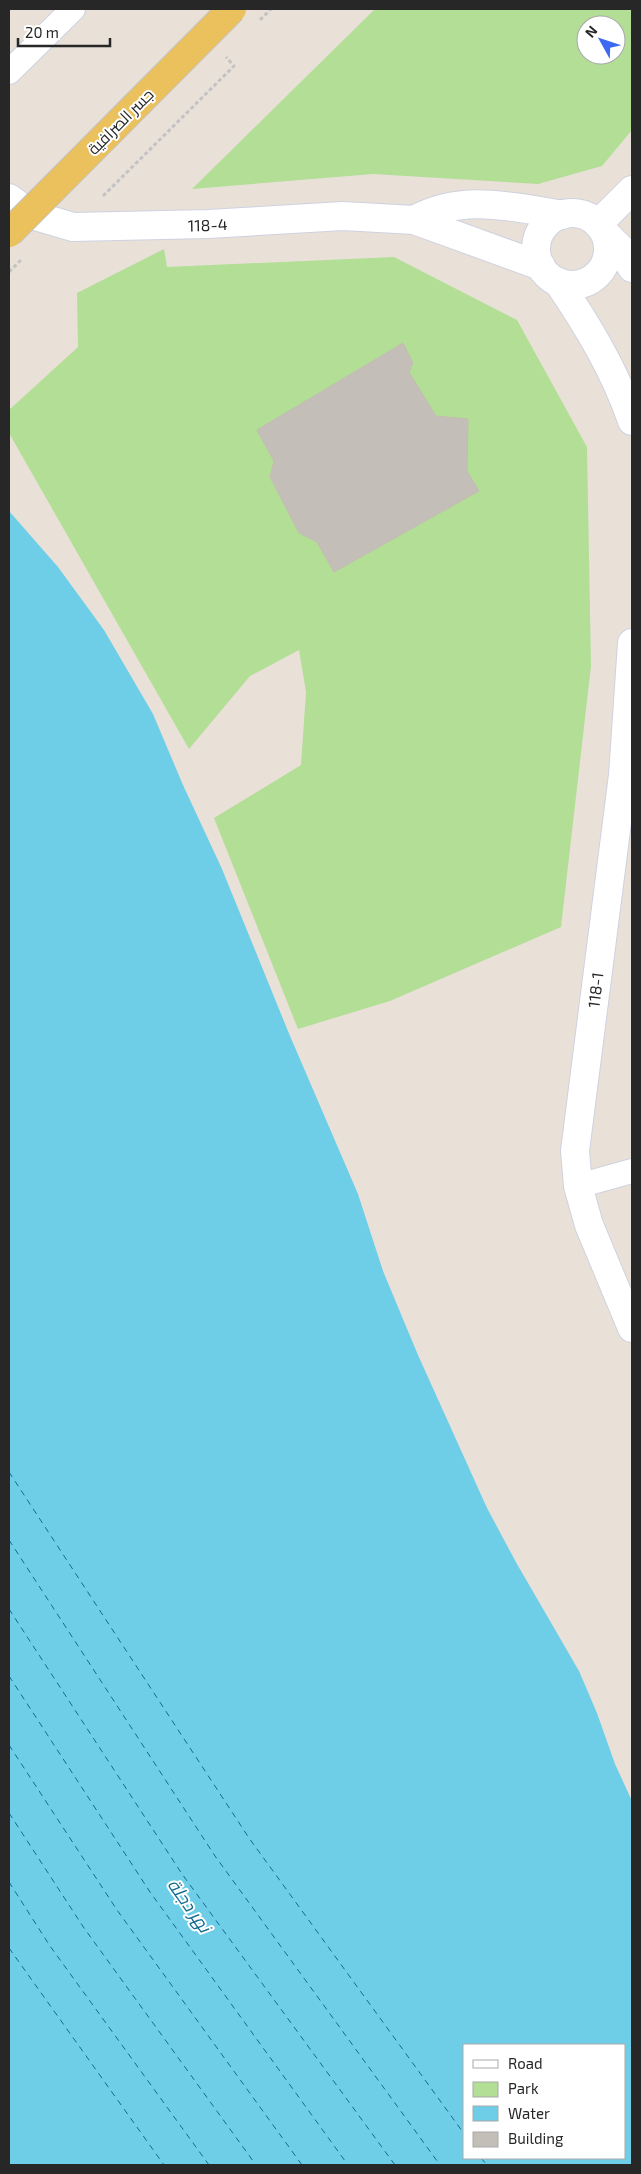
<svg xmlns="http://www.w3.org/2000/svg" width="641" height="2174" viewBox="0 0 641 2174" font-family="'Exo 2',Cairo,sans-serif">
<style>
.green{fill:#b2de96;fill-rule:evenodd}
.water{fill:#6ecee8;fill-rule:evenodd}
.lines{fill:none;stroke-linecap:round;stroke-linejoin:round}
.ferry{stroke:#126b8f;stroke-width:1;stroke-dasharray:6 5;stroke-linecap:butt}
.building{fill:#c4beb8;stroke:#c4bdb2}
.street-casing{stroke:#ced2e0;stroke-width:26}
.secondary-casing{stroke:#ced2e0;stroke-width:30}
.path{stroke:#c3c3c3;stroke-width:3;stroke-dasharray:4 2.5;stroke-linecap:butt}
.street{stroke:#fff;stroke-width:24}
.secondary{stroke:#fff;stroke-width:28}
.primary-bridge-casing{stroke:#c3c3c3;stroke-width:30;stroke-linecap:butt}
.path-bridge{stroke:#c3c3c3;stroke-width:3;stroke-dasharray:4 2.5;stroke-linecap:butt}
.primary-bridge{stroke:#eac15c;stroke-width:28}
.labels{text-anchor:middle;dominant-baseline:central;stroke-width:4;stroke-linejoin:round;paint-order:stroke}
.street-label{font-size:16px;fill:#272727;stroke:#fff}
.water-label{font-size:18px;font-style:italic;fill:#126b8f;stroke:#fff}
</style>
<rect width="100%" height="100%" fill="#e9e1d8"/>
<g class="green">
<path d="M 375,9 L 629,9 L 632,12 L 632,130 L 602,166 L 538,184 L 373,174 L 192,189 ZM 586,25 L 616,25 L 616,55 L 586,55 Z"/>
<path d="M 164,249 L 167,267 L 394,257 L 517,320 L 587,447 L 591,666 L 561,927 L 390,1001 L 298,1029 L 214,818 L 301,765 L 306,692 L 299,650 L 250,676 L 189,749 L 9,433 L 9,410 L 78,347 L 77,293 Z"/>
</g>
<path class="water" d="M 9,511 L 58,567 L 104,630 L 153,714 L 183,785 L 222,869 L 290,1036 L 358,1194 L 383,1271 L 418,1355 L 487,1508 L 517,1564 L 579,1671 L 597,1713 L 615,1764 L 632,1801 L 632,2165 L 9,2165 ZM 465,2045 L 625,2045 L 625,2158 L 465,2158 Z"/>
<g class="lines">
<g class="ferry">
<path d="M 9,1472 L 249,1838 L 465,2135"/>
<path d="M 9,1540 L 215,1856 L 440,2165"/>
<path d="M 9,1609 L 182,1874 L 395,2165"/>
<path d="M 9,1676 L 150,1892 L 348,2165"/>
<path d="M 9,1745 L 117,1910 L 302,2165"/>
<path d="M 9,1813 L 84,1928 L 256,2165"/>
<path d="M 9,1882 L 50,1946 L 209,2165"/>
<path d="M 9,1948 L 164,2165"/>
<path d="M 481,2158 L 487,2165"/>
</g>
</g>
<path class="building" d="M 403,343 L 413,363 L 409,372 L 436,416 L 468,419 L 467,471 L 479,491 L 334,572 L 317,542 L 299,533 L 270,477 L 274,461 L 257,430 Z"/>
<g class="lines">
<defs>
<g id="street">
<path d="M 9,72 L 73,9"/>
<path d="M 578,1186 L 632,1171"/>
</g>
<g id="secondary">
<path id="s1" d="M 9,198 L 32,215 L 73,227 L 208,224 L 343,216 L 414,220 L 541,266"/>
<circle cx="572" cy="249" r="36"/>
<path d="M 414,220 C 462,193 512,207 563,215"/>
<path d="M 598,224 L 632,190"/>
<path d="M 605,233 L 621,249 L 632,268"/>
<path d="M 558,282 C 588,326 615,371 632,421"/>
<path d="M 632,643 L 623,775 L 575,1151 L 578,1186 L 589,1225 L 632,1328"/>
</g>
</defs>
<use href="#street" class="street-casing"/>
<use href="#secondary" class="secondary-casing"/>
<path class="path" d="M 103,196 L 234,66 L 226,57"/>
<use href="#street" class="street"/>
<use href="#secondary" class="secondary"/>
<defs>
<path id="primary-bridge" d="M 9,233 L 232,9"/>
</defs>
<use href="#primary-bridge" class="primary-bridge-casing"/>
<g class="path-bridge">
<path d="M 260,20 L 271,9"/>
<path d="M 9,272 L 21,260"/>
</g>
<use href="#primary-bridge" class="primary-bridge"/>
</g>
<g class="labels">
<g class="street-label">
<text transform="translate(120 121) rotate(-45)">جسر الصرافية</text>
<text stroke="none"><textPath href="#s1" startOffset="206">118-4</textPath></text>
<text transform="translate(595 990) rotate(-83)">118-1</text>
</g>
<g class="water-label">
<text transform="translate(190 1905) rotate(55)">نهر دجلة</text>
</g>
</g>
<rect width="641" height="2174" fill="none" stroke="#272727" stroke-width="20"/>
<rect x="463" y="2044" width="162" height="115" fill="#ffffff" stroke="#a9a9a9"/>
<rect x="473" y="2060" width="25" height="8" fill="#ffffff" stroke="#a9a9a9"/>
<text x="508" y="2069" font-size="15" fill="#272727">Road</text>
<rect x="473" y="2082" width="25" height="15" fill="#b2de96" stroke="#a9a9a9"/>
<text x="508" y="2094" font-size="15" fill="#272727">Park</text>
<rect x="473" y="2106" width="25" height="15" fill="#6ecee8" stroke="#a9a9a9"/>
<text x="508" y="2119" font-size="15" fill="#272727">Water</text>
<rect x="473" y="2132" width="25" height="15" fill="#c4beb8" stroke="#a9a9a9"/>
<text x="508" y="2144" font-size="15" fill="#272727">Building</text>
<g transform="translate(601 40) rotate(310)"><circle r="24" fill="#ffffff" stroke="#a9a9a9"/>
<path d="M0-4L9 19L0 12L-9 19Z" fill="#3d68f2"/>
<text y="-8" font-size="14" font-weight="bold" text-anchor="middle" fill="#272727">N</text>
</g>
<path d="M18 38v8h92v-8" fill="none" stroke="#272727" stroke-width="2.5"/>
<text x="25" y="38" font-size="15" fill="#272727" stroke="#ffffff" stroke-width="4" paint-order="stroke">20 m</text>
</svg>
